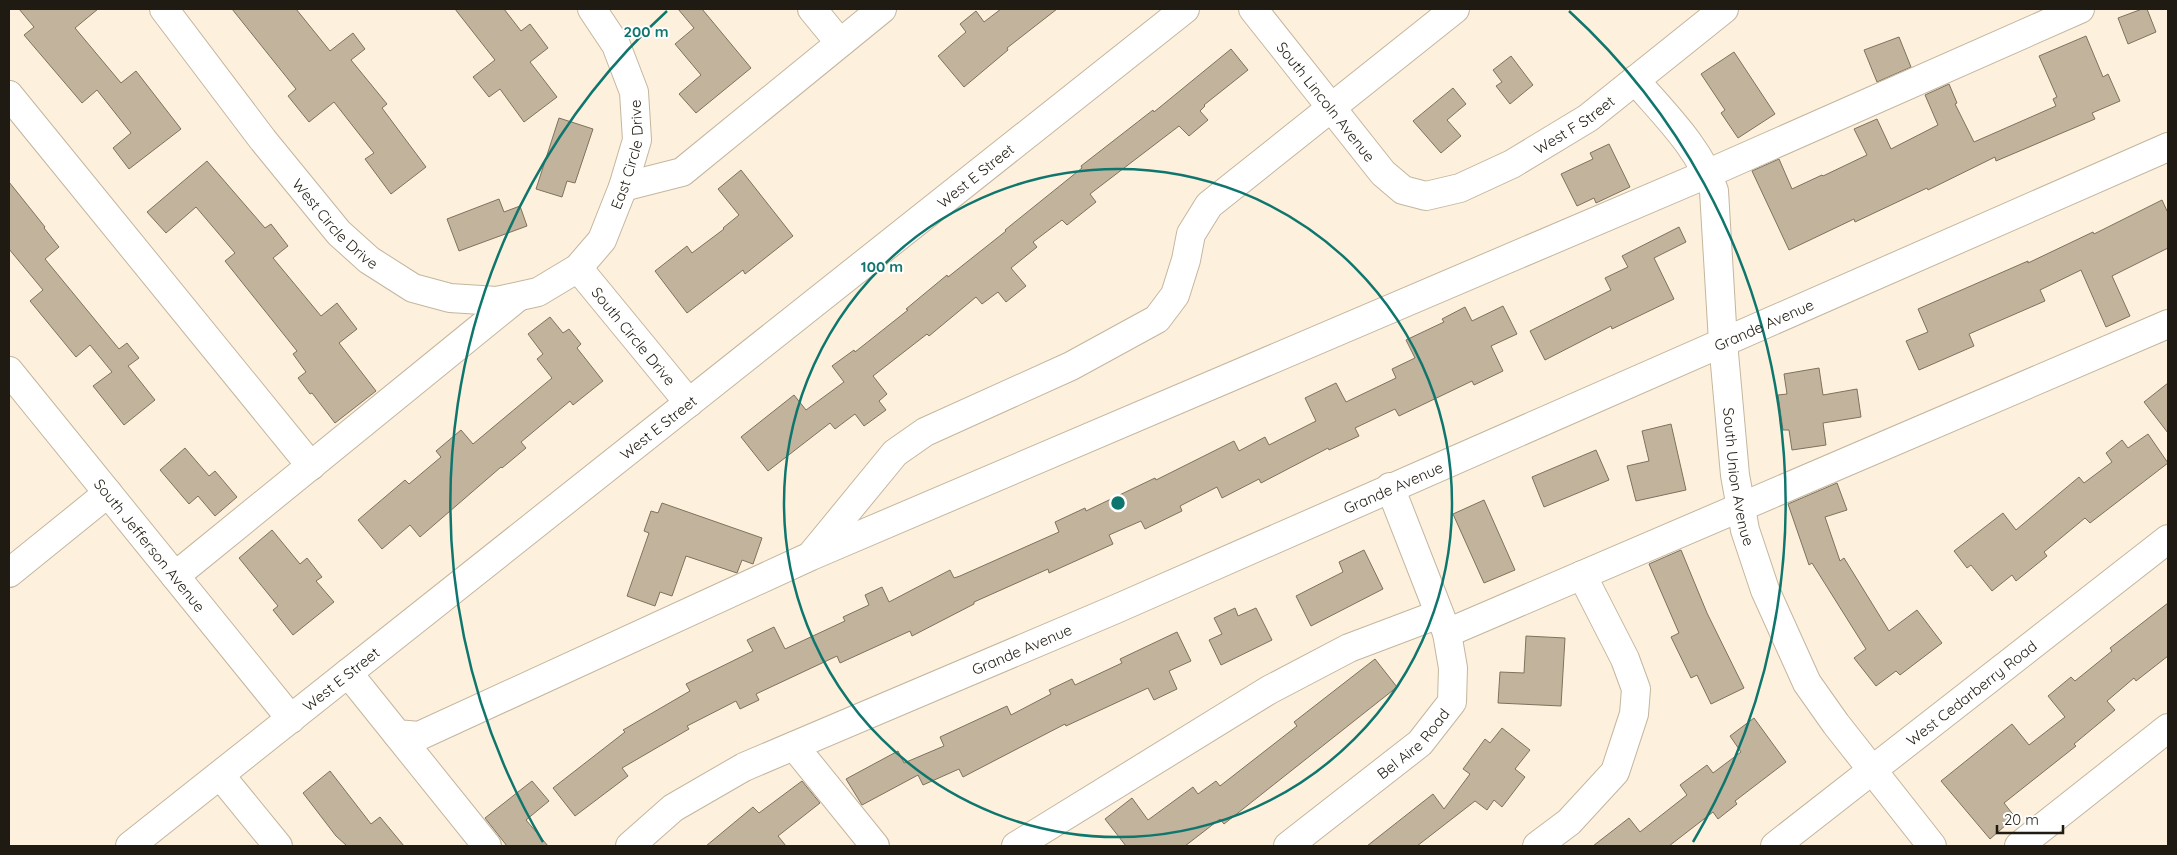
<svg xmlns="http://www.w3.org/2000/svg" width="2177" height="855" viewBox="0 0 2177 855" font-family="Quicksand,sans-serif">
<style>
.building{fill:#c2b49c;stroke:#7f715c}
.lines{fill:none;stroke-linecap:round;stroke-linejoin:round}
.minor-casing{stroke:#c4b69e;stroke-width:30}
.minor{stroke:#fff;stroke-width:28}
.ring{fill:none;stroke:#0f766e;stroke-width:2.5}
.labels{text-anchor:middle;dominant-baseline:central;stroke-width:4;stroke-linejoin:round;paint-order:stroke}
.street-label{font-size:15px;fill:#201b12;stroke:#fff}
.centre{fill:#0f766e;stroke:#fff;stroke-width:2.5}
.ring-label{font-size:15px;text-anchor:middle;font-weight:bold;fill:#0f766e;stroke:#fff;stroke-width:4;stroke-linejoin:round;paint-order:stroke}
</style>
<rect width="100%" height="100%" fill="#fdf1dd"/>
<g class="building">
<path d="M 19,9 L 98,9 L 75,28 L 121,83 L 136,71 L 181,129 L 129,169 L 113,148 L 131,133 L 97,90 L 82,103 L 24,35 L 34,27 Z"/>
<path d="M 232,9 L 296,9 L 330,51 L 353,33 L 365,49 L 351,60 L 387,104 L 382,108 L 426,167 L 391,194 L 365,159 L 374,153 L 334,102 L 309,122 L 288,96 L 296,89 Z"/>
<path d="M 455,9 L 504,9 L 521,31 L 530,24 L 548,48 L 530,62 L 557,97 L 524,122 L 500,89 L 489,97 L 473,77 L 495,60 Z"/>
<path d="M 678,9 L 702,9 L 751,68 L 696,113 L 679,94 L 701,75 L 675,44 L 694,28 Z"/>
<path d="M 1001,9 L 1057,9 L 1007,48 L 1008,50 L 964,87 L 938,56 L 966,32 L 960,24 L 976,11 L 984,22 Z"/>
<path d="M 2142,9 L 2147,9 L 2156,32 L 2128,44 L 2118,18 Z"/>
<path d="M 2086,36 L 2103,77 L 2108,74 L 2120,101 L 2092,113 L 2095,119 L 1996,161 L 1995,157 L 1928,190 L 1927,188 L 1855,222 L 1854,219 L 1789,250 L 1752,171 L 1779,159 L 1792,189 L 1822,175 L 1823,176 L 1867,155 L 1854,129 L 1877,119 L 1891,149 L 1938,125 L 1925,95 L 1949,84 L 1957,103 L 1955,104 L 1974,142 L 2056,106 L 2053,99 L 2057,97 L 2039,56 Z"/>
<path d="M 1899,37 L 1911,67 L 1877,82 L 1864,50 Z"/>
<path d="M 1231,49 L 1248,70 L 1204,105 L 1205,106 L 1200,111 L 1208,120 L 1189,136 L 1179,126 L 1090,194 L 1096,202 L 1067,225 L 1062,220 L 1033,242 L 1037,247 L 1011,268 L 1026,286 L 1006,302 L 998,292 L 982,304 L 976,297 L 929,336 L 927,334 L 873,376 L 887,394 L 879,401 L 886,410 L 864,426 L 855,414 L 835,429 L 830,423 L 768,471 L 741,437 L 794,395 L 806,410 L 844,382 L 832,366 L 854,350 L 855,352 L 908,310 L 906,309 L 947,275 L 948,277 L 1006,231 L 1005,230 L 1082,168 L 1081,166 L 1153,110 L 1154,112 Z"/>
<path d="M 1734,52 L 1775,114 L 1738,138 L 1721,113 L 1725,110 L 1701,74 Z"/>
<path d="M 1511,56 L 1533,85 L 1510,104 L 1496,86 L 1502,82 L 1493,70 Z"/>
<path d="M 1453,88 L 1466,104 L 1447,120 L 1461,136 L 1441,153 L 1413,121 Z"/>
<path d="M 559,118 L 593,129 L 575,183 L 567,181 L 562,197 L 536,189 Z"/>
<path d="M 1609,144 L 1630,187 L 1596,203 L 1594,198 L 1577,206 L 1561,174 L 1593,159 L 1590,153 Z"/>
<path d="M 207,161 L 265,228 L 271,224 L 288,246 L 273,258 L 321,316 L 337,303 L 357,329 L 339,343 L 376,391 L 335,423 L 312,393 L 310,394 L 298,378 L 306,372 L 293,354 L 297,351 L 225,261 L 235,253 L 196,207 L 166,233 L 147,212 Z"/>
<path d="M 741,170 L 793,236 L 745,274 L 743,270 L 687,313 L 655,271 L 687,246 L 692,253 L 724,229 L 723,228 L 739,215 L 718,189 Z"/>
<path d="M 9,182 L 45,227 L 44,228 L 59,247 L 45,259 L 119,349 L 127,343 L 139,358 L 128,366 L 155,400 L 124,425 L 93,386 L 112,372 L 90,345 L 76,357 L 30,301 L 43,290 L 9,249 Z"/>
<path d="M 499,199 L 504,212 L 520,206 L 527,226 L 459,251 L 447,219 Z"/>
<path d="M 2162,200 L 2168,213 L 2168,248 L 2112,276 L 2130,316 L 2106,327 L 2081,270 L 2040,290 L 2045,301 L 1969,334 L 1974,346 L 1919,370 L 1906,341 L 1928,332 L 1918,309 L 2028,261 L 2028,263 L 2093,232 L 2094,234 Z"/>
<path d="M 1679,227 L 1686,242 L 1654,258 L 1674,299 L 1612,329 L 1611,326 L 1545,360 L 1530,331 L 1611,290 L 1605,278 L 1628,267 L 1622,256 Z"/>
<path d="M 1503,306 L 1517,334 L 1491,346 L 1503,371 L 1474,385 L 1472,381 L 1399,416 L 1395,409 L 1355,428 L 1359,436 L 1329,450 L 1328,448 L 1261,483 L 1259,479 L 1222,498 L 1217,487 L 1180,506 L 1182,511 L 1145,529 L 1141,521 L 1109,535 L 1113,544 L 1049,573 L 1048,569 L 974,602 L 974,604 L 912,636 L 910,631 L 840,663 L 837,656 L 756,694 L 759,700 L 740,709 L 736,701 L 687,726 L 689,729 L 622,768 L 628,776 L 575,816 L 553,788 L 625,732 L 623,730 L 690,691 L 686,684 L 753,651 L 747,640 L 774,627 L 785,649 L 845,621 L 843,617 L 869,605 L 865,595 L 882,587 L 889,602 L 950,570 L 954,578 L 960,576 L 1059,532 L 1055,522 L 1085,508 L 1086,511 L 1155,478 L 1156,480 L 1234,441 L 1239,451 L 1265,437 L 1269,445 L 1316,421 L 1305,398 L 1336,383 L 1346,402 L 1396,378 L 1392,369 L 1415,358 L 1406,340 L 1444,322 L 1442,319 L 1465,307 L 1472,321 Z"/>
<path d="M 550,317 L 563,333 L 569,329 L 581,344 L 577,348 L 603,381 L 573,405 L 570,401 L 521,442 L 526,448 L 502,468 L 501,467 L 420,537 L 410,525 L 382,549 L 358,520 L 405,480 L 409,484 L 441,457 L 436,451 L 461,430 L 473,444 L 552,378 L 537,359 L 543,354 L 528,334 Z"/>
<path d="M 1819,368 L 1823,395 L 1857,389 L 1861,417 L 1823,423 L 1826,445 L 1792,450 L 1789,430 L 1783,430 L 1778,395 L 1787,394 L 1784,374 Z"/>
<path d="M 2168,383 L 2168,433 L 2144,402 Z"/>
<path d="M 1671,424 L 1686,490 L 1636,501 L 1627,466 L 1649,461 L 1642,431 Z"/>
<path d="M 2148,434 L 2168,463 L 2090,523 L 2085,518 L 2044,552 L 2047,556 L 2016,581 L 2012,575 L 1992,591 L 1971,565 L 1967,568 L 1954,551 L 2003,513 L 2016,530 L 2079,477 L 2084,483 L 2112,462 L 2106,453 L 2122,440 L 2128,448 Z"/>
<path d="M 185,448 L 209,476 L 215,471 L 237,497 L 215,516 L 198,496 L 189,504 L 160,470 Z"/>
<path d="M 1596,450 L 1609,480 L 1544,507 L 1532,477 Z"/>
<path d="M 1837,483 L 1847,510 L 1825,517 L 1840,561 L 1844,558 L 1889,631 L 1917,610 L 1942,643 L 1900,675 L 1896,671 L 1876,686 L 1854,658 L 1866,649 L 1812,563 L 1809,565 L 1788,504 Z"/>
<path d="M 1484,500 L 1515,570 L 1484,583 L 1453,514 Z"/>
<path d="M 662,503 L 762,538 L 753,564 L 742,560 L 737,573 L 686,556 L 672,596 L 660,592 L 655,606 L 627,596 L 649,533 L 644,531 L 651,511 L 658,513 Z"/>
<path d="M 272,530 L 300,564 L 307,558 L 322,577 L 316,581 L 334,602 L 293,635 L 273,610 L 278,606 L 239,558 Z"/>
<path d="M 1364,550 L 1383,589 L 1311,626 L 1296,596 L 1343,572 L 1339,562 Z"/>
<path d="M 1681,550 L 1707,613 L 1744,688 L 1711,704 L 1697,675 L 1691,678 L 1671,637 L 1679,633 L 1649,564 Z"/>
<path d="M 2168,603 L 2168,656 L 2136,681 L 2134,678 L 2107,701 L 2115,710 L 2074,744 L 2076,746 L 2004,803 L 2015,817 L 1990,839 L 1941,781 L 2012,724 L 2029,745 L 2065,717 L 2048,696 L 2071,677 L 2075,681 L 2112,651 L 2110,648 Z"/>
<path d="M 1235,608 L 1238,616 L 1256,608 L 1272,640 L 1221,665 L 1209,640 L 1222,634 L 1214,618 Z"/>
<path d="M 1177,632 L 1191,661 L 1169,671 L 1177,689 L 1154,700 L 1148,688 L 1066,726 L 1065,724 L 963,777 L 959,769 L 923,785 L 918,775 L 862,805 L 846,779 L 898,751 L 904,763 L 944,746 L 940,737 L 1007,706 L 1011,715 L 1051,694 L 1049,690 L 1072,679 L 1075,685 L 1122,663 L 1120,659 Z"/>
<path d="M 1526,636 L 1565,638 L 1561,706 L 1498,703 L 1500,672 L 1524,673 Z"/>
<path d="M 1375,659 L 1397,687 L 1224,824 L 1220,819 L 1185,846 L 1126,846 L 1105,819 L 1132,798 L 1148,820 L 1193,787 L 1198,794 L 1216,781 L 1220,786 L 1297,726 L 1294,722 Z"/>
<path d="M 1754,718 L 1786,762 L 1735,801 L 1737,804 L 1718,819 L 1713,812 L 1669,846 L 1593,846 L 1629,818 L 1640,832 L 1687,795 L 1680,785 L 1707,765 L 1713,773 L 1741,752 L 1730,736 Z"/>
<path d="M 1502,728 L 1530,750 L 1515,769 L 1525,777 L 1502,807 L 1494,800 L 1487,810 L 1475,801 L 1417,846 L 1367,846 L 1433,794 L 1444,809 L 1470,774 L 1463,769 L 1485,739 L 1490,743 Z"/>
<path d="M 330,771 L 371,824 L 380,817 L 404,846 L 347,846 L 336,836 L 303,793 Z"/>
<path d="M 532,781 L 549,801 L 526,820 L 548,846 L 507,846 L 485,818 Z"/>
<path d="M 802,781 L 820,803 L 778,836 L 786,846 L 706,846 L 753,807 L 759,813 Z"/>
</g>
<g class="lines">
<defs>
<g id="minor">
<path id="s1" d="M 164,9 L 263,140 L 339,233 L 369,260 L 413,288 L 450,298 L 497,301 L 538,292 L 578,268 L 602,240 L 623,187 L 637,140 L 634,92 L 616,45 L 592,9"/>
<path d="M 812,9 L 840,43"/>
<path id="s2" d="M 1253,9 L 1383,173 L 1403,190 L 1426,196 L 1460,188 L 1512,164 L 1588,118 L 1724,9"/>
<path id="s3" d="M 1635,80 C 1664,114 1700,148 1714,191 L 1723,342 L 1735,475 L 1745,530 L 1765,590 L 1807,683 L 1836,724 L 1932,846"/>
<path d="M 9,95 L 311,466"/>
<path d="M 623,187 L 682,172 L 882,9"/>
<path id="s4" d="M 578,268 L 689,403"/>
<path id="s5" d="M 9,371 L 291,719"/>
<path d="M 813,553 L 895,453 L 925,432 L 1071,366 L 1157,319 L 1175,295 L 1186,260 L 1191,234 L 1209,205 L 1455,9"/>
<path d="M 9,573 L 108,493"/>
<path d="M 175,576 L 518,297"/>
<path d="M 1447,633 L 2168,324"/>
<path d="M 348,673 L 397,734 L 419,736 L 811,556 L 1709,173 L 2080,9"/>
<path d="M 397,734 L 487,846"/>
<path d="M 794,746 L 875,846"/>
<path d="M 220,775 L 278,846"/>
<path id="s6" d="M 130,846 L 1185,9"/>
<path id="s7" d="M 630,846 L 673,808 L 744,767 L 1116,609 L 2168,147"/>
<path d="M 1016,846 L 1269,690 L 1349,648 L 1439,614"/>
<path id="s8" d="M 1288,846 L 1420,743 L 1452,702 L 1453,668 L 1447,633 L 1390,487"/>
<path d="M 1537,846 L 1569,822 L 1615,772 L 1634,714 L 1636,689 L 1625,659 L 1582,575"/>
<path id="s9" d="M 1775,846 L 2168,539"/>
<path d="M 2019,846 L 2168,728"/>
</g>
</defs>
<use href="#minor" class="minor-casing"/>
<use href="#minor" class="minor"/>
</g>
<g class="ring">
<circle cx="1118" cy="503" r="334"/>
<path d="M543 842A667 667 0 0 1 667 11M1569 11A667 667 0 0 1 1693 842"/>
</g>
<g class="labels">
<g class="street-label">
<text stroke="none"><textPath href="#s2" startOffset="118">South Lincoln Avenue</textPath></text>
<text stroke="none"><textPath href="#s2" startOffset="425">West F Street</textPath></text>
<text stroke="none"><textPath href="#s1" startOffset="678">East Circle Drive</textPath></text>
<text stroke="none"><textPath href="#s6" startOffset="1079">West E Street</textPath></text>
<text stroke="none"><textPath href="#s1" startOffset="275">West Circle Drive</textPath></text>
<text stroke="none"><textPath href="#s7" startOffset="1251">Grande Avenue</textPath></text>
<text stroke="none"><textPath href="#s4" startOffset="88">South Circle Drive</textPath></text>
<text stroke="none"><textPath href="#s6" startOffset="674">West E Street</textPath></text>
<text stroke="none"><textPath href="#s3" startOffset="424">South Union Avenue</textPath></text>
<text stroke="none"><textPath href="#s7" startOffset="846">Grande Avenue</textPath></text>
<text stroke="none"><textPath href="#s5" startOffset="224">South Jefferson Avenue</textPath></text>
<text stroke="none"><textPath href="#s7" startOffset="441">Grande Avenue</textPath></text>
<text stroke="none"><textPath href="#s6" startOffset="269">West E Street</textPath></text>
<text stroke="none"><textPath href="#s9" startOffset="249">West Cedarberry Road</textPath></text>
<text stroke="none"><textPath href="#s8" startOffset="162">Bel Aire Road</textPath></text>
</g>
</g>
<circle cx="1118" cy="503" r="8" class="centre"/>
<g class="ring-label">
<text x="646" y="37">200 m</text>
<text x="882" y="272">100 m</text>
</g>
<rect width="2177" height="855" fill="none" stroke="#201b12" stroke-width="20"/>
<path d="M1997 825v8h66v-8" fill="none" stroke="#201b12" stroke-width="2.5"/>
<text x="2004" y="825" font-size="15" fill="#201b12" stroke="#ffffff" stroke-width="4" paint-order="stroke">20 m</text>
</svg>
